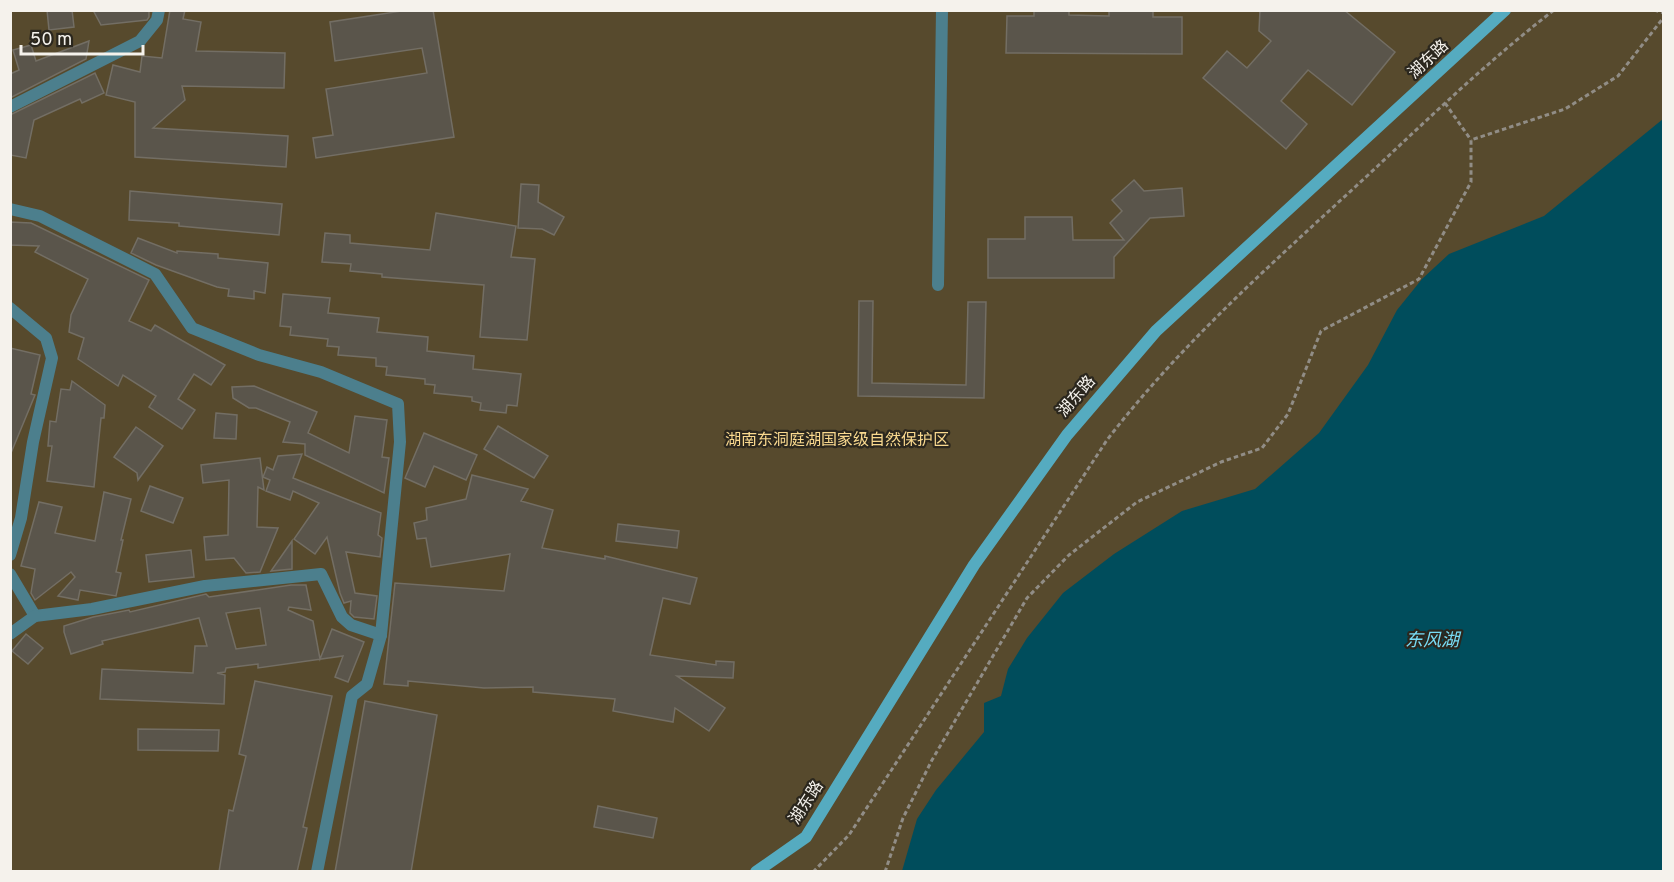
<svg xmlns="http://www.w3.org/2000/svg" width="1674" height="882" viewBox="0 0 1674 882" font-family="Overpass,'Noto Sans SC',sans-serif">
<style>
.green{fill:#574a2d}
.water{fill:#004d5c}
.building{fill:#5a554b;stroke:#736e64;stroke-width:1.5;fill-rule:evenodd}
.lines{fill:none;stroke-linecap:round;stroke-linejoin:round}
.path{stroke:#918d86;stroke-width:3;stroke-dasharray:4.5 3;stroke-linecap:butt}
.street{stroke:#4c7f8d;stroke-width:12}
.secondary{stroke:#55abc0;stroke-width:12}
.labels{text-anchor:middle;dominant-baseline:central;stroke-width:4.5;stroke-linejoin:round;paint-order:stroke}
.street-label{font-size:16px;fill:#f5f2ec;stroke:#2b271e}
.park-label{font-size:16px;fill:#f9d98f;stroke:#2b271e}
.water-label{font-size:18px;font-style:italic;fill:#78dcf5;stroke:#2b271e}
</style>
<rect width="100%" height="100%" fill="#353128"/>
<path class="green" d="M 10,11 L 1663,11 L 1663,871 L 11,871 Z"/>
<path class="water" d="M 1663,119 L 1663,871 L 902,871 L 917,819 L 936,790 L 984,732 L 984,703 L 1001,696 L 1008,669 L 1027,638 L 1063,593 L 1114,554 L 1182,511 L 1255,489 L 1319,433 L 1368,365 L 1397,310 L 1422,279 L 1449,254 L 1544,216 Z"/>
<g class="building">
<path d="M 47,10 L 72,10 L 74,27 L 49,30 Z"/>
<path d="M 93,10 L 149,10 L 149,17 L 147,20 L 101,25 Z"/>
<path d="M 170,10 L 185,10 L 183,19 L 201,22 L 196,51 L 285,53 L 284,88 L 182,86 L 185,100 L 153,128 L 288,136 L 286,167 L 135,157 L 135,102 L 106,95 L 113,65 L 140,72 L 142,56 L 162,58 Z"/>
<path d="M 408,10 L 433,10 L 454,137 L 316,158 L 313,138 L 333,135 L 326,89 L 427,73 L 422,48 L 335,61 L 330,22 Z"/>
<path d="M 1034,10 L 1069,10 L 1069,15 L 1109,16 L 1109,10 L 1153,10 L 1153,17 L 1182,17 L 1182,54 L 1006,53 L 1007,16 L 1034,16 Z"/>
<path d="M 1260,10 L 1344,10 L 1395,52 L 1352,105 L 1308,70 L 1281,101 L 1307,124 L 1286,149 L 1203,78 L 1227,51 L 1247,68 L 1271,41 L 1259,31 Z"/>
<path d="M 89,41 L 86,59 L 10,98 L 10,74 L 19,70 L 13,50 L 31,45 L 36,61 Z"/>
<path d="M 95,73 L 104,93 L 82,103 L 80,99 L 34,120 L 26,158 L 10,155 L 10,115 Z"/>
<path d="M 1134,180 L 1144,191 L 1182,188 L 1184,216 L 1150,218 L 1114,257 L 1114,278 L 988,278 L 988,239 L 1025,239 L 1025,217 L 1072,217 L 1073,240 L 1124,240 L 1110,223 L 1122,211 L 1112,200 Z"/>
<path d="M 521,184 L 539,185 L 538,202 L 564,217 L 554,235 L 542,229 L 518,228 Z"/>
<path d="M 130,191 L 282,204 L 279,235 L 179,226 L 179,223 L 129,220 Z"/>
<path d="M 436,213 L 516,226 L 511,257 L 535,259 L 527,340 L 480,337 L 484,285 L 382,277 L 382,274 L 350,271 L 351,264 L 322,262 L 325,233 L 350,235 L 350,243 L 430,250 Z"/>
<path d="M 10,222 L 31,223 L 149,280 L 129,321 L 151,331 L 155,325 L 225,365 L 211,385 L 194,374 L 178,399 L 195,410 L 182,429 L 149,407 L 156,396 L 123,375 L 118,386 L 78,359 L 84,338 L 69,332 L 71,315 L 88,279 L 35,252 L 39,246 L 10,245 Z"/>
<path d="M 138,238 L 177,253 L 177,251 L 218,254 L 218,258 L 268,263 L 265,293 L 254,291 L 254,299 L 228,296 L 229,289 L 217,287 L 156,265 L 131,253 Z"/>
<path d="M 283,294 L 330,298 L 328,313 L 379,318 L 377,332 L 428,337 L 427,351 L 474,356 L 473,369 L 521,374 L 517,406 L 507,405 L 506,413 L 480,410 L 481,403 L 472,401 L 472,397 L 434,393 L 435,385 L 425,384 L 425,379 L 386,375 L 387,367 L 376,366 L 376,358 L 338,355 L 339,347 L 327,346 L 328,339 L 290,335 L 291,327 L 280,326 Z"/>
<path d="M 859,301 L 873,301 L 872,383 L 966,385 L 968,302 L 986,302 L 984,398 L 858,396 Z"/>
<path d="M 10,348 L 40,355 L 31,394 L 35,395 L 11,453 Z"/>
<path d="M 72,381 L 105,405 L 104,418 L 101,418 L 94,487 L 47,481 L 52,446 L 48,446 L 50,421 L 56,422 L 61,389 L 70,390 Z"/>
<path d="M 254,386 L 317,412 L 308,433 L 349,453 L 355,416 L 387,420 L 382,457 L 389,458 L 384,493 L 305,455 L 305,444 L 283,442 L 290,422 L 256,408 L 249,408 L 233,398 L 232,387 Z"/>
<path d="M 216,413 L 237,415 L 236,439 L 214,438 Z"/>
<path d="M 498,426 L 548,456 L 534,478 L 484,449 Z"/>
<path d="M 136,427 L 163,446 L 138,480 L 137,473 L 114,457 Z"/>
<path d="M 424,433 L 477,455 L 466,480 L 434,466 L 425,487 L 405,478 Z"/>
<path d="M 302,454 L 293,478 L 381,513 L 378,535 L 382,538 L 380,557 L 346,552 L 355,593 L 377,596 L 374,619 L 354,617 L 350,613 L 351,601 L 344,603 L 340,593 L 327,537 L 315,554 L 294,539 L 319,503 L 293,491 L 290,500 L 266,491 L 270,480 L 263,477 L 267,467 L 273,470 L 278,456 Z"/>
<path d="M 260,458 L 264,490 L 258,487 L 257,527 L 278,528 L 260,572 L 246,573 L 234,558 L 206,560 L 204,537 L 228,535 L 229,480 L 203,483 L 201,465 Z"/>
<path d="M 472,475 L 528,489 L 521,501 L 553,510 L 542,548 L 605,559 L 605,556 L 697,578 L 690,604 L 663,598 L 650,655 L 716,665 L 716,661 L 734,662 L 733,678 L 677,676 L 725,708 L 709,731 L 675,708 L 673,722 L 613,711 L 615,699 L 533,692 L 533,687 L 484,688 L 408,681 L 408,686 L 384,684 L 395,583 L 504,591 L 510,554 L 431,567 L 426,538 L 417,539 L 414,523 L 427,520 L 426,508 L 466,499 Z"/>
<path d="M 150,486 L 183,498 L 173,523 L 141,511 Z"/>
<path d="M 104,492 L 131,499 L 121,540 L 123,540 L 116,572 L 121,573 L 116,596 L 80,590 L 78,600 L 58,596 L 75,577 L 71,572 L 35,600 L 31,593 L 35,569 L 21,566 L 39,502 L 62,507 L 55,533 L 95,541 Z"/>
<path d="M 618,524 L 679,531 L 677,548 L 616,541 Z"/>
<path d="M 292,541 L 292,569 L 271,571 Z"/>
<path d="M 191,550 L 194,577 L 149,582 L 146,555 Z"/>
<path d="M 291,585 L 306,585 L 311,610 L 289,607 L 288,610 L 313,621 L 320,659 L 332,629 L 364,642 L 348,682 L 335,677 L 343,656 L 258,668 L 258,664 L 226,668 L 225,672 L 217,673 L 225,675 L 224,704 L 100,699 L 102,669 L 193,673 L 195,646 L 207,646 L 199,618 L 102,641 L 103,644 L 71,654 L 64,632 L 64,626 L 93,617 L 129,610 L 130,612 L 206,594 L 209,597 ZM 260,608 L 266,645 L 236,649 L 226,613 Z"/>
<path d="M 26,634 L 43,648 L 28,664 L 12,651 Z"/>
<path d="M 255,681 L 332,696 L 303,827 L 307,828 L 297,872 L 219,872 L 229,810 L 233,811 L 246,756 L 239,754 Z"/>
<path d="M 365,701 L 437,715 L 411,872 L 335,872 Z"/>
<path d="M 138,729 L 219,730 L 218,751 L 138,750 Z"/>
<path d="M 598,806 L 657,818 L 653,838 L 594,827 Z"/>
</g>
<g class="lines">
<g class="path">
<path d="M 1654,10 L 1664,13"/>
<path d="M 1445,103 L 1471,140"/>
<path d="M 813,872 L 849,835 L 1107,440 C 1183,341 1276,260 1367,176 C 1428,119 1488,61 1554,10"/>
<path d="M 885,872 L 903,818 L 932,760 L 1027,598 L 1069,555 L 1137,502 L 1221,462 L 1262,448 L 1288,414 L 1321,331 L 1419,279 L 1471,182 L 1471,140 L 1565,109 L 1618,76 L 1664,17"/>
</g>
<g class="street">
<path d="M 10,107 L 140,41 L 157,20 L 159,10"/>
<path d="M 10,209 L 40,216 L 155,274 L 192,328 L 259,355 L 321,372 L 398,404 L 400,442 L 381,635 L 367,684 L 352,696 L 317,872"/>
<path d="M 938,285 L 942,10"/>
<path d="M 10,308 L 46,338 L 52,358 L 33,442 L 21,518 L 10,555"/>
<path d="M 10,574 L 35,616 L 92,609 L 205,586 L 321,574 L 342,617 L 351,625 L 381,635"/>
<path d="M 10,634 L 35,616"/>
</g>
<path class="secondary" d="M 756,872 L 806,837 L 974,565 L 1067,435 L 1156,331 L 1505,10"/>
</g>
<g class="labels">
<g class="street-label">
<text transform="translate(1429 60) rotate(-43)">湖东路</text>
<text transform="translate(1077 397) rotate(-49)">湖东路</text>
<text transform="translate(807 803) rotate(-57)">湖东路</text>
</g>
<g class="park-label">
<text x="837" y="441">湖南东洞庭湖国家级自然保护区</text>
</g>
<g class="water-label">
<text x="1432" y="641">东风湖</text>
</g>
</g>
<rect width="1674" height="882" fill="none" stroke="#f5f2ec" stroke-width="24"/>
<path d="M21 45v9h122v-9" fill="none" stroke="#f5f2ec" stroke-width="3"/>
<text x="30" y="45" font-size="18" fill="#f5f2ec" stroke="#2b271e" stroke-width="4.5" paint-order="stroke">50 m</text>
</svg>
